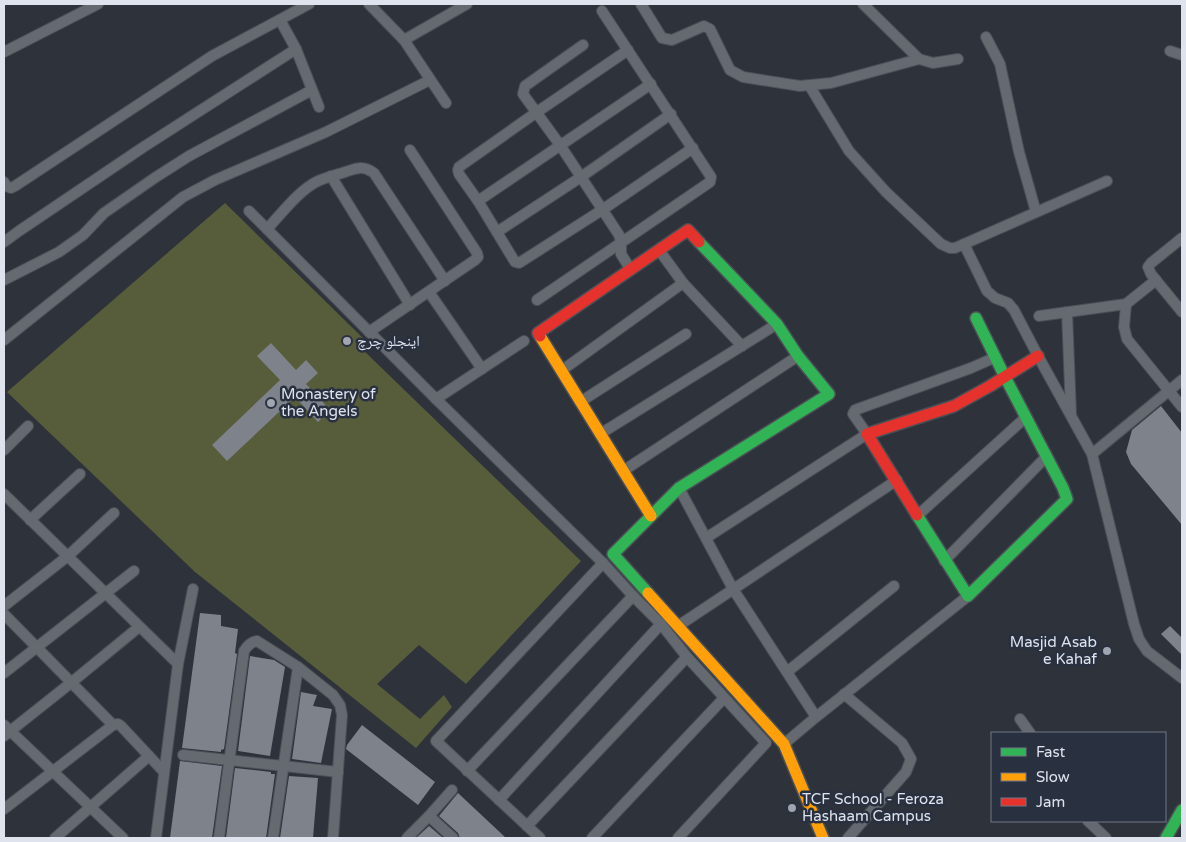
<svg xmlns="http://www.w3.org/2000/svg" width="1186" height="842" viewBox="0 0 1186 842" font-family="'Varela Round','Noto Naskh Arabic',sans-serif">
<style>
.forest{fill:#575c3b}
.building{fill:#7e828a}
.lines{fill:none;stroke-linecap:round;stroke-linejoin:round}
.street-casing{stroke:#4b4f56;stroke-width:12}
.fast-casing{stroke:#4b4f56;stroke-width:14}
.slow-casing{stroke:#4b4f56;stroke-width:14}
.jam-casing{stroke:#4b4f56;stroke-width:14}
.street{stroke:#656970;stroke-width:10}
.fast{stroke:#30b455;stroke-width:11}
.slow{stroke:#ff9f0a;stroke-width:11}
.jam{stroke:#e5322d;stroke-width:11}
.poi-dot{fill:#a0a5af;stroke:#293140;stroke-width:2}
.labels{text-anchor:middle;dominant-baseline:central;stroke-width:5;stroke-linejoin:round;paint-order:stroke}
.poi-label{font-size:15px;fill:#dee3ed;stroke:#293140;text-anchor:start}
</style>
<rect width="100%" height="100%" fill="#2e323b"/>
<path class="forest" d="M 225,203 L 365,340 L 360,347 L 581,561 L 466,684 L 419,645 L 377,684 L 420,719 L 444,695 L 452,707 L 416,748 L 195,572 L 7,392 Z"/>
<g class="building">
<path d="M 271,343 L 296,370 L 306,360 L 318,373 L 306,384 L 330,410 L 318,422 L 295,397 L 227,461 L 212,445 L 280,380 L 257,356 Z"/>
<path d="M 1161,406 L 1182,433 L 1182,525 L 1131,464 L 1126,452 L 1132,430 Z"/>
<path d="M 200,613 L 221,615 L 221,626 L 238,629 L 235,653 L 237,654 L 224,749 L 221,750 L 221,752 L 182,748 Z"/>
<path d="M 1170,626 L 1182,638 L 1182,655 L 1161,634 Z"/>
<path d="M 250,656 L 274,660 L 285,667 L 270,756 L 238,751 Z"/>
<path d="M 301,692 L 317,695 L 313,706 L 332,709 L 321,763 L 292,759 Z"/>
<path d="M 362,725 L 435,782 L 418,805 L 346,749 L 347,745 Z"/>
<path d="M 180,761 L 222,766 L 212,838 L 170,838 Z"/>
<path d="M 235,768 L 271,772 L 271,774 L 275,774 L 266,838 L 226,838 Z"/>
<path d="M 289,776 L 318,778 L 313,838 L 280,838 Z"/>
<path d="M 458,793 L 506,838 L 460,838 L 458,833 L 439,816 Z"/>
<path d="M 429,826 L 443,838 L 416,838 Z"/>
</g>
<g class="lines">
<defs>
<g id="street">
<path d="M 369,4 L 404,40 L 446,103"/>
<path d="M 641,4 L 662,38 L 672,40 L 704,26 L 710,29 L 730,70 L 743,77 L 800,86 L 831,83 L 919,59"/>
<path d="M 863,4 L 919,59 L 933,63 L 958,59"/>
<path d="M 280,20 L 296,49 L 319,107"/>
<path d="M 986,37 L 1000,64 L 1019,152 L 1036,212"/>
<path d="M 404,40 L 467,4"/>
<path d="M 583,45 L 525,86 L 523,94 L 560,145 L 619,235 L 621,241 L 621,254 L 631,270"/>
<path d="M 628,50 L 537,112 L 459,167 L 458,170 L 459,174 L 478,201 L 515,262 L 519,263 L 602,210 L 693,148"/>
<path d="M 1170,51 L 1182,55"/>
<path d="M 4,52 L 98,4"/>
<path d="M 809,85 L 849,151 L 886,192 L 941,244 L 950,248 L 955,248 L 1107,181"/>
<path d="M 331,176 L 410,305"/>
<path d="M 4,182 L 6,186 L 11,188 L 15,186 L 212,56 L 309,4"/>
<path d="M 478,201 L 651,84"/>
<path d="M 249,211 L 436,399 L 603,563 L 633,596 L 661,624 L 687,657 L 766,743 L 678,838"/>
<path d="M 267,229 C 282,213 299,190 318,181 C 327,177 336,175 345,172 C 357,168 363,165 374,173 L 445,281"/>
<path d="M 497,232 L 581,177 L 671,114"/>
<path d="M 1182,238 L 1151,263 L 1148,267 L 1151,274 L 1182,312"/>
<path d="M 4,242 L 19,231 L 142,148 L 296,49"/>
<path d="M 964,244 L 987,291 L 995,298 L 1008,303 L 1014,310 L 1038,356 L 1092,454 L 1134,624 L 1139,639 L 1147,651 L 1182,678"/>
<path d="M 659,250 L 683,283 L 742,346"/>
<path d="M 4,280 L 59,252 L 83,235 L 104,213 L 156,177 L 189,156 L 312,90"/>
<path d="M 429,292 L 482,369"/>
<path d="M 537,300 L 710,182 L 711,177 L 602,11"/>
<path d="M 1126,304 L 1124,327 L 1127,339 L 1182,407"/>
<path d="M 1067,312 L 1071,414"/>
<path d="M 1039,316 L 1126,304 L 1156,280"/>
<path d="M 369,332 L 475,260 L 478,257 L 477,253 L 410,150"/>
<path d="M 4,340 L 183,197 L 215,180 L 326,132 L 430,80"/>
<path d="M 561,371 L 683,283"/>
<path d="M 436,399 L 524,341"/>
<path d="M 580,402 L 686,334"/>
<path d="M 600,434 L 777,324"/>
<path d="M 4,450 L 28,426"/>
<path d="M 1092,454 L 1182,380"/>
<path d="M 623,471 L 798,356"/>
<path d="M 679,488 L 733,589 L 816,717"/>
<path d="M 4,494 L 178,664"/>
<path d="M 917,516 L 1026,417"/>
<path d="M 30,520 L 80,474"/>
<path d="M 706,538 L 867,434 L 853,414 L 855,410 L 971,368 L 996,357"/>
<path d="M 944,561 L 1047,456"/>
<path d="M 4,606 L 68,556 L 114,513"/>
<path d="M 4,614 L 113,725"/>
<path d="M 678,626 L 897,480"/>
<path d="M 787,672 L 894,586"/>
<path d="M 4,673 L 134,571"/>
<path d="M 844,694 L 902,743 L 911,759 L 906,772 L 848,838"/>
<path d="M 1020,719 L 1030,733"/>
<path d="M 4,725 L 123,838"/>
<path d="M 4,736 L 72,682 L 139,627"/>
<path d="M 784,744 L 816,717 L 968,596"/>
<path d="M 183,755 L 338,772"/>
<path d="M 467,771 L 633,596"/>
<path d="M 499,800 L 661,624"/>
<path d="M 4,809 L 113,725 L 118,724 L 121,726 L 164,772"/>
<path d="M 429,816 L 453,838"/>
<path d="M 1088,821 L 1106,838"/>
<path d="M 527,826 L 687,657"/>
<path d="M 55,838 L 149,756"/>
<path d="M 156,838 L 178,664 L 193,589"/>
<path d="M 219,838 L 244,651 C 248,645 251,642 257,641 L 298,667 L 333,695 L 340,705 L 342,715 L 333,838"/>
<path d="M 273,838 L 298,667"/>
<path d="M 407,838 L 429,816 L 452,790"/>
<path d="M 540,838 L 436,741 L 603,563"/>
<path d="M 592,838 L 724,698"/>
</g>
<g id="fast">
<path d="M 917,515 L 968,596 L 1067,499 L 1063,488 L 1005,377 L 976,318"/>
<path d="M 648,593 L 613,554 L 679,488 L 829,394 L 798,356 L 777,324 L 699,242"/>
<path d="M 1166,838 L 1182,810"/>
</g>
<g id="slow">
<path d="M 540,336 L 651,516"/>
<path d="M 648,593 L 784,744 L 823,838"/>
</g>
<g id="jam">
<path d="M 540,336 L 538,333 L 688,230 L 699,242"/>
<path d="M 917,515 L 867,434 L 954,406 L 990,386 L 1038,356"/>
</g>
</defs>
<use href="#street" class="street-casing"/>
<use href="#fast" class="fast-casing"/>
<use href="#slow" class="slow-casing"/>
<use href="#jam" class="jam-casing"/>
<use href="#street" class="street"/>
<use href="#fast" class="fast"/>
<use href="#slow" class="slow"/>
<use href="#jam" class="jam"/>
</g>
<g class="poi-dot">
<circle cx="347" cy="341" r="5"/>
<circle cx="271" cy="403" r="5"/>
<circle cx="1107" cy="651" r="5"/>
<circle cx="792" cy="808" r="5"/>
</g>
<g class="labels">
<g class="poi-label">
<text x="357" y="341">اینجلو چرچ</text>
<text x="281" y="394">Monastery of<tspan x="281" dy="17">the Angels</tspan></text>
<text x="1097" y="642" text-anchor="end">Masjid Asab<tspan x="1097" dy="17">e Kahaf</tspan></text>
<text x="802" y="799">TCF School - Feroza<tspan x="802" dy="17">Hashaam Campus</tspan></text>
</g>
</g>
<rect width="1186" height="842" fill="none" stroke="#dee3ed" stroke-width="10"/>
<rect x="991" y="732" width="175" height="90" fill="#293140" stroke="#717885"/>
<rect x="1001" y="748" width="25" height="8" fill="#30b455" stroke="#717885"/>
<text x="1036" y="757" font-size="15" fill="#dee3ed">Fast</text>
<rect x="1001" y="773" width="25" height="8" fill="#ff9f0a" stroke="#717885"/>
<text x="1036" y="782" font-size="15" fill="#dee3ed">Slow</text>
<rect x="1001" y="798" width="25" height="8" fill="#e5322d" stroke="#717885"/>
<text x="1036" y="807" font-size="15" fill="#dee3ed">Jam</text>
</svg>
